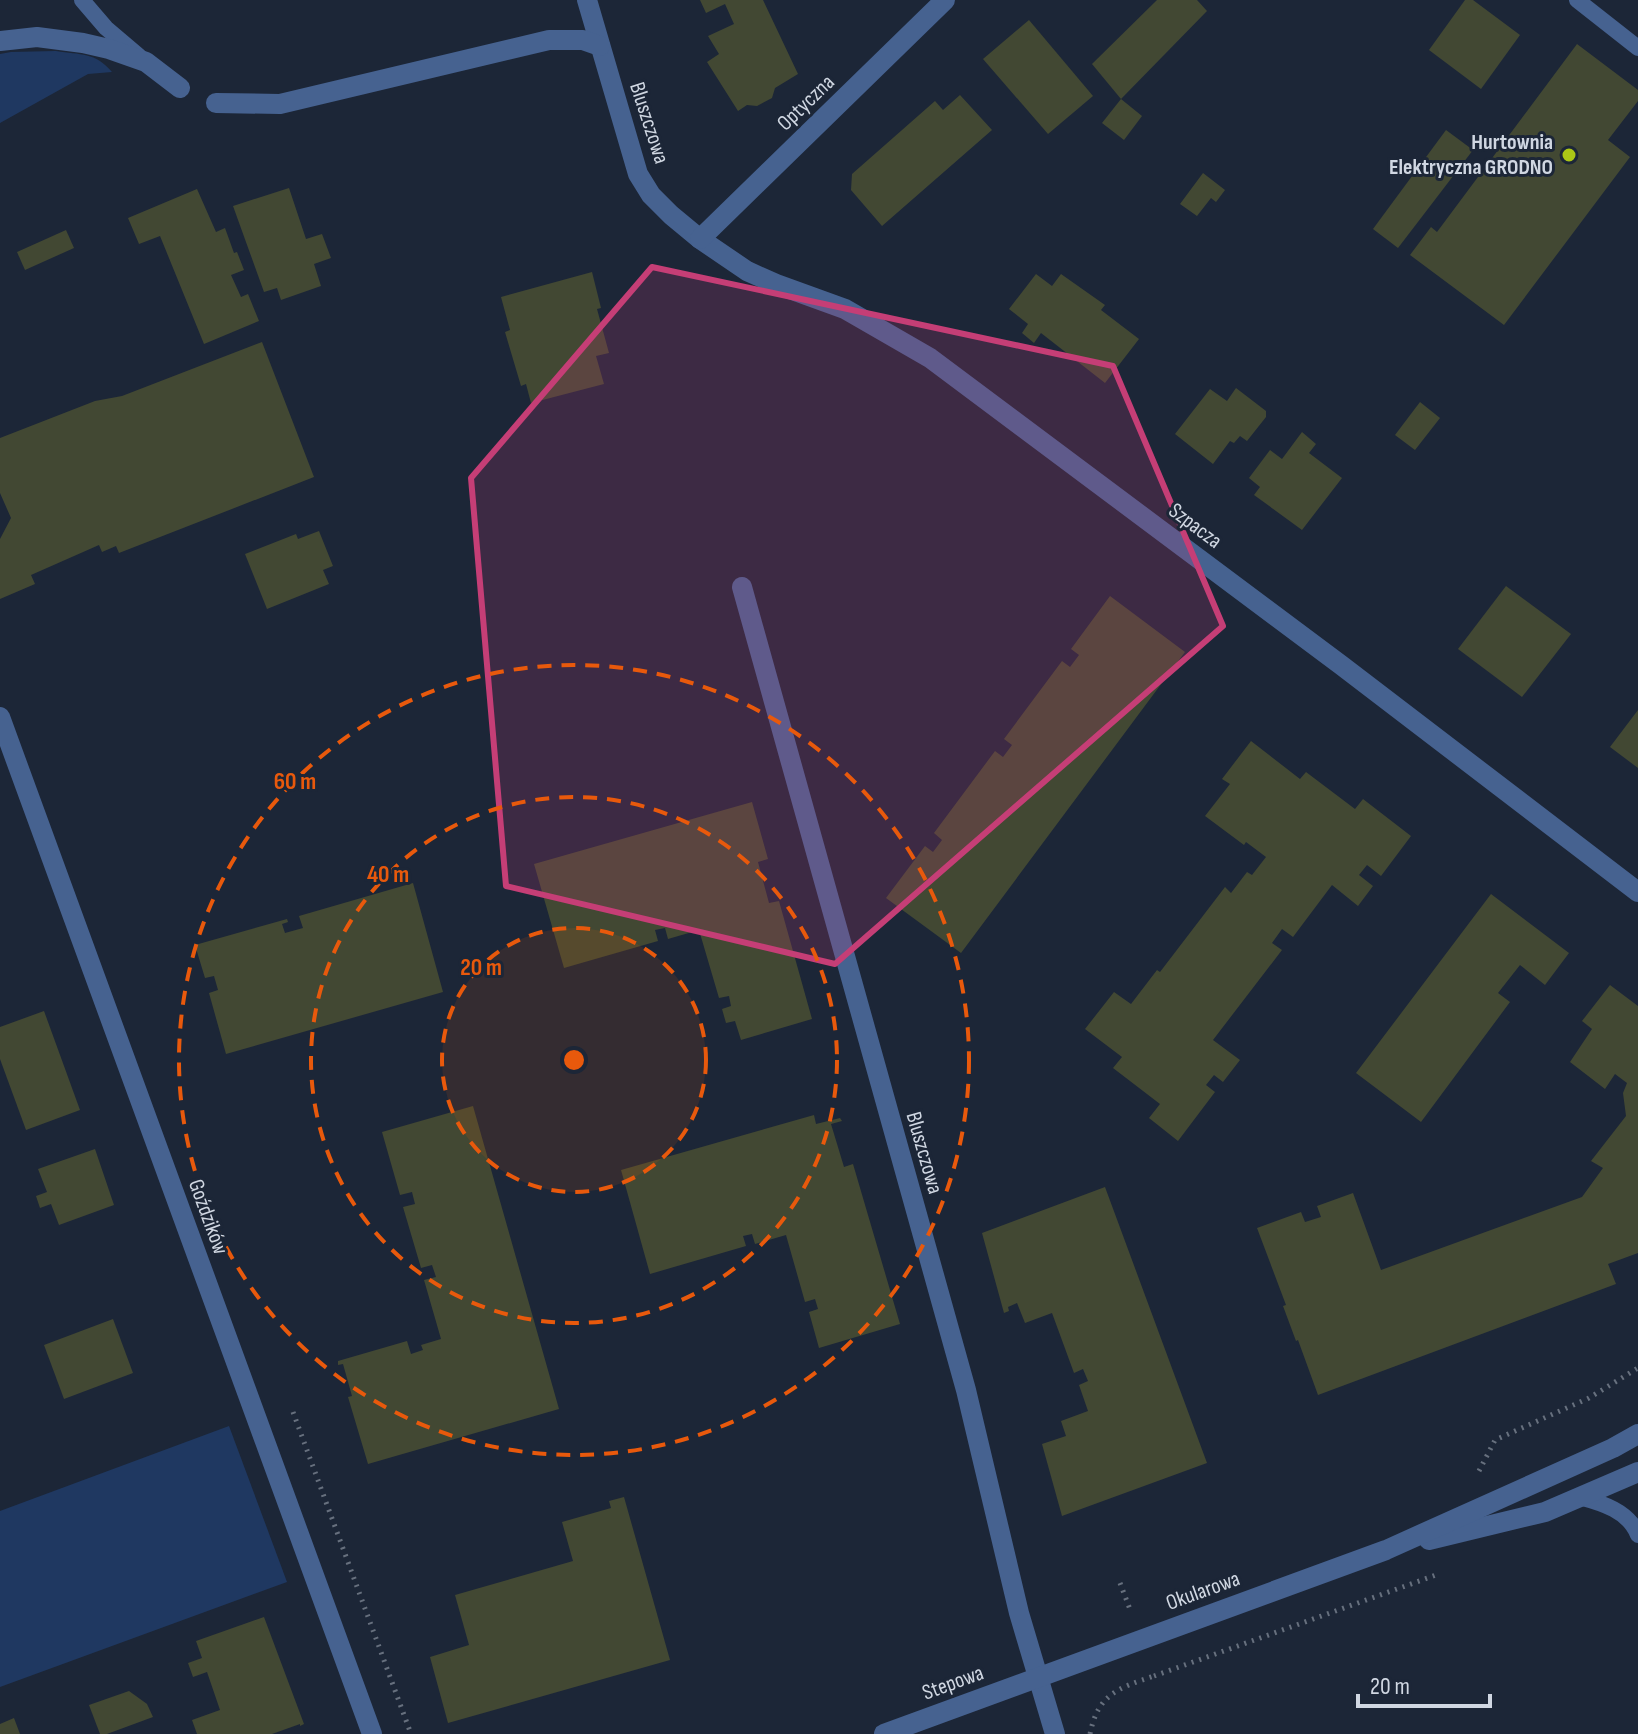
<svg xmlns="http://www.w3.org/2000/svg" width="1638" height="1734" viewBox="0 0 1638 1734" font-family="'Sofia Sans Condensed',sans-serif">
<style>
.green{fill:#1f3861}
.building{fill:#424833}
.lines{fill:none;stroke-linecap:round;stroke-linejoin:round}
.path{stroke:#67707e;stroke-width:5;stroke-dasharray:2 6;stroke-linecap:butt}
.service{stroke:#466290;stroke-width:16}
.minor{stroke:#466290;stroke-width:20}
.tertiary{stroke:#466290;stroke-width:20}
.marked{fill:#c53e76;fill-opacity:0.2;stroke:#c53e76;stroke-width:6;stroke-linejoin:round}
.ring{fill:none;stroke:#e8590c;stroke-width:4;stroke-dasharray:14 10}
.poi-dot{fill:#abc616;stroke:#1c2637;stroke-width:3}
.labels{text-anchor:middle;dominant-baseline:central;stroke-width:6;stroke-linejoin:round;paint-order:stroke}
.street-label{font-size:22px;fill:#d0d7e2;stroke:#1c2637}
.poi-label{font-size:22px;font-weight:bold;fill:#d0d7e2;stroke:#1c2637;text-anchor:end}
.centre{fill:#e8590c;stroke:#1c2637;stroke-width:4}
.ring-label{font-size:24px;text-anchor:middle;font-weight:bold;fill:#e8590c;stroke:#1c2637;stroke-width:6;stroke-linejoin:round;paint-order:stroke}
</style>
<rect width="100%" height="100%" fill="#1c2637"/>
<g class="green">
<path d="M 56,51 C 81,55 95,52 112,72 L 88,74 L 0,123 L 0,54 L 11,52 Z"/>
<path d="M 229,1426 L 287,1582 L 0,1687 L 0,1511 Z"/>
</g>
<g class="building">
<path d="M 700,0 L 763,0 L 798,74 L 775,88 L 772,98 L 757,106 L 747,105 L 738,111 L 707,62 L 719,54 L 708,36 L 734,24 L 725,4 L 706,13 Z"/>
<path d="M 1157,0 L 1197,0 L 1207,11 L 1121,99 L 1092,64 Z"/>
<path d="M 1465,0 L 1473,0 L 1520,35 L 1481,89 L 1429,50 Z"/>
<path d="M 1029,20 L 1093,96 L 1048,134 L 983,59 Z"/>
<path d="M 1577,44 L 1638,90 L 1638,101 L 1608,140 L 1630,157 L 1504,325 L 1410,255 L 1431,227 L 1437,232 Z"/>
<path d="M 960,95 L 992,130 L 882,226 L 851,190 L 852,174 L 935,101 L 943,110 Z"/>
<path d="M 1121,99 L 1142,116 L 1124,140 L 1102,123 Z"/>
<path d="M 1446,130 L 1473,150 L 1398,248 L 1373,229 Z"/>
<path d="M 1203,173 L 1225,190 L 1216,202 L 1211,198 L 1197,216 L 1180,204 Z"/>
<path d="M 289,188 L 306,239 L 322,234 L 331,258 L 314,264 L 321,286 L 281,300 L 277,288 L 264,292 L 233,206 Z"/>
<path d="M 197,189 L 216,232 L 225,228 L 234,253 L 237,252 L 244,270 L 231,275 L 241,297 L 248,294 L 259,321 L 204,344 L 160,236 L 139,244 L 128,218 Z"/>
<path d="M 66,230 L 74,248 L 25,270 L 17,252 Z"/>
<path d="M 592,272 L 601,308 L 597,309 L 609,353 L 596,356 L 604,384 L 531,403 L 526,384 L 521,386 L 505,332 L 510,330 L 501,297 Z"/>
<path d="M 1036,274 L 1052,286 L 1061,274 L 1105,305 L 1101,310 L 1139,339 L 1105,383 L 1041,333 L 1034,343 L 1022,333 L 1028,324 L 1009,309 Z"/>
<path d="M 262,342 L 314,477 L 119,553 L 116,546 L 102,552 L 99,545 L 31,575 L 35,584 L 0,599 L 0,539 L 11,518 L 0,493 L 0,438 L 95,401 L 122,396 Z"/>
<path d="M 1236,388 L 1266,411 L 1266,417 L 1247,441 L 1240,436 L 1234,443 L 1230,441 L 1213,464 L 1175,434 L 1210,389 L 1227,401 Z"/>
<path d="M 1420,402 L 1440,418 L 1415,450 L 1395,435 Z"/>
<path d="M 1302,432 L 1316,444 L 1309,453 L 1342,478 L 1302,530 L 1254,495 L 1260,487 L 1249,478 L 1270,450 L 1282,459 Z"/>
<path d="M 319,531 L 333,566 L 323,570 L 329,584 L 267,609 L 245,554 L 296,534 L 298,539 Z"/>
<path d="M 1506,586 L 1571,634 L 1522,697 L 1458,649 Z"/>
<path d="M 1110,596 L 1185,652 L 961,953 L 886,898 L 925,846 L 933,852 L 942,840 L 934,833 L 995,751 L 1003,757 L 1012,745 L 1004,739 L 1062,661 L 1070,667 L 1079,655 L 1071,649 Z"/>
<path d="M 1638,710 L 1638,768 L 1610,747 Z"/>
<path d="M 1251,741 L 1300,779 L 1306,772 L 1355,809 L 1363,799 L 1411,836 L 1381,876 L 1367,865 L 1359,875 L 1373,886 L 1358,906 L 1332,885 L 1293,937 L 1282,929 L 1272,943 L 1282,950 L 1213,1040 L 1240,1060 L 1223,1082 L 1214,1075 L 1206,1085 L 1215,1092 L 1178,1141 L 1149,1118 L 1160,1104 L 1113,1068 L 1122,1057 L 1085,1029 L 1114,992 L 1131,1004 L 1157,970 L 1160,972 L 1225,887 L 1231,893 L 1247,872 L 1252,875 L 1266,857 L 1246,842 L 1244,845 L 1205,816 L 1230,784 L 1222,779 Z"/>
<path d="M 752,802 L 768,859 L 758,862 L 769,903 L 779,901 L 812,1019 L 741,1040 L 735,1021 L 726,1023 L 722,1009 L 731,1006 L 729,996 L 719,998 L 699,930 L 668,939 L 665,928 L 655,930 L 658,941 L 564,968 L 534,864 Z"/>
<path d="M 413,883 L 443,992 L 226,1054 L 209,993 L 218,990 L 214,976 L 205,978 L 195,945 L 287,919 L 288,922 L 282,924 L 285,933 L 303,928 L 299,916 Z"/>
<path d="M 1491,894 L 1569,953 L 1545,985 L 1520,965 L 1498,993 L 1510,1002 L 1421,1122 L 1356,1073 Z"/>
<path d="M 1610,985 L 1638,1006 L 1638,1253 L 1608,1264 L 1616,1284 L 1318,1395 L 1298,1340 L 1296,1341 L 1283,1306 L 1286,1305 L 1257,1228 L 1301,1212 L 1305,1222 L 1321,1217 L 1317,1206 L 1353,1193 L 1381,1270 L 1582,1197 L 1603,1168 L 1591,1161 L 1626,1116 L 1623,1093 L 1627,1083 L 1615,1074 L 1605,1089 L 1570,1062 L 1592,1029 L 1582,1021 Z"/>
<path d="M 44,1011 L 80,1110 L 26,1130 L 0,1059 L 0,1027 Z"/>
<path d="M 473,1106 L 559,1409 L 368,1464 L 348,1397 L 352,1396 L 343,1364 L 338,1365 L 338,1361 L 407,1341 L 411,1354 L 423,1350 L 421,1345 L 441,1339 L 424,1280 L 436,1277 L 432,1265 L 421,1268 L 403,1207 L 415,1204 L 412,1192 L 400,1195 L 382,1132 Z"/>
<path d="M 814,1115 L 816,1124 L 840,1118 L 842,1121 L 831,1124 L 844,1167 L 853,1164 L 900,1324 L 819,1348 L 809,1312 L 818,1309 L 815,1299 L 805,1302 L 786,1235 L 755,1244 L 752,1234 L 743,1236 L 746,1246 L 650,1274 L 621,1170 Z"/>
<path d="M 95,1149 L 114,1205 L 59,1225 L 51,1204 L 40,1208 L 36,1196 L 47,1192 L 38,1169 Z"/>
<path d="M 1105,1187 L 1207,1463 L 1062,1516 L 1042,1444 L 1066,1436 L 1061,1421 L 1088,1411 L 1079,1385 L 1088,1381 L 1083,1369 L 1074,1373 L 1052,1313 L 1025,1323 L 1017,1303 L 1008,1307 L 1009,1311 L 1004,1313 L 982,1233 Z"/>
<path d="M 113,1319 L 133,1373 L 64,1399 L 44,1345 Z"/>
<path d="M 624,1497 L 670,1660 L 448,1723 L 430,1657 L 469,1645 L 455,1595 L 573,1561 L 562,1522 L 611,1508 L 609,1501 Z"/>
<path d="M 264,1617 L 304,1724 L 300,1726 L 300,1724 L 272,1734 L 197,1734 L 192,1720 L 220,1710 L 207,1672 L 193,1677 L 188,1663 L 202,1658 L 196,1641 Z"/>
<path d="M 129,1691 L 147,1704 L 153,1717 L 107,1734 L 100,1734 L 89,1705 Z"/>
<path d="M 14,1718 L 20,1734 L 0,1734 L 0,1724 Z"/>
</g>
<g class="lines">
<g class="path">
<path d="M 293,1412 L 411,1734"/>
<path d="M 1479,1471 L 1495,1440 L 1589,1398 L 1638,1368"/>
<path d="M 1120,1583 L 1131,1612"/>
<path d="M 1154,1676 L 1436,1575"/>
<path d="M 1090,1734 C 1098,1694 1118,1688 1154,1676 L 1153,1674"/>
</g>
<g class="service">
<path d="M 82,0 L 106,28 L 139,56"/>
<path d="M 1577,0 L 1638,48"/>
<path d="M 1579,1497 C 1602,1503 1629,1511 1638,1535"/>
</g>
<g class="minor">
<path d="M 587,0 L 638,174 L 651,195 L 671,215 L 700,239 L 747,271 L 776,284 L 845,309 L 930,358 L 1341,665 L 1638,892"/>
<path d="M 0,41 L 37,37 L 83,43 L 109,49 L 146,62 L 180,88"/>
<path d="M 216,103 L 280,104 L 549,40 L 583,40 L 600,46"/>
<path d="M 700,239 L 945,0"/>
<path d="M 742,587 L 966,1390 L 1019,1613 L 1055,1734"/>
<path d="M 0,717 L 372,1734"/>
</g>
<g class="tertiary">
<path d="M 1429,1540 L 1545,1512 L 1638,1472"/>
<path d="M 884,1734 L 1386,1550 L 1613,1448 L 1638,1434"/>
</g>
</g>
<path class="marked" d="M 652,267 L 1113,366 L 1223,626 L 835,964 L 506,886 L 471,478 Z"/>
<circle cx="574" cy="1060" r="132" fill="#e8590c" fill-opacity=".12"/>
<g class="ring">
<circle cx="574" cy="1060" r="132"/>
<circle cx="574" cy="1060" r="263"/>
<circle cx="574" cy="1060" r="395"/>
</g>
<circle class="poi-dot" cx="1569" cy="155" r="8"/>
<g class="labels">
<g class="street-label">
<text transform="translate(806 103) rotate(-44)">Optyczna</text>
<text transform="translate(649 123) rotate(72)">Bluszczowa</text>
<text transform="translate(1195 526) rotate(37)">Szpacza</text>
<text transform="translate(924 1153) rotate(74)">Bluszczowa</text>
<text transform="translate(208 1217) rotate(70)">Goździków</text>
<text transform="translate(1203 1591) rotate(-20)">Okularowa</text>
<text transform="translate(953 1683) rotate(-20)">Stepowa</text>
</g>
<g class="poi-label">
<text x="1553" y="142">Hurtownia<tspan x="1553" dy="25">Elektryczna GRODNO</tspan></text>
</g>
</g>
<circle cx="574" cy="1060" r="12" class="centre"/>
<g class="ring-label">
<text x="295" y="789">60 m</text>
<text x="388" y="882">40 m</text>
<text x="481" y="975">20 m</text>
</g>
<path d="M1358 1694v12h132v-12" fill="none" stroke="#d0d7e2" stroke-width="4"/>
<text x="1370" y="1694" font-size="24" fill="#d0d7e2" stroke="#1c2637" stroke-width="6" paint-order="stroke">20 m</text>
</svg>
